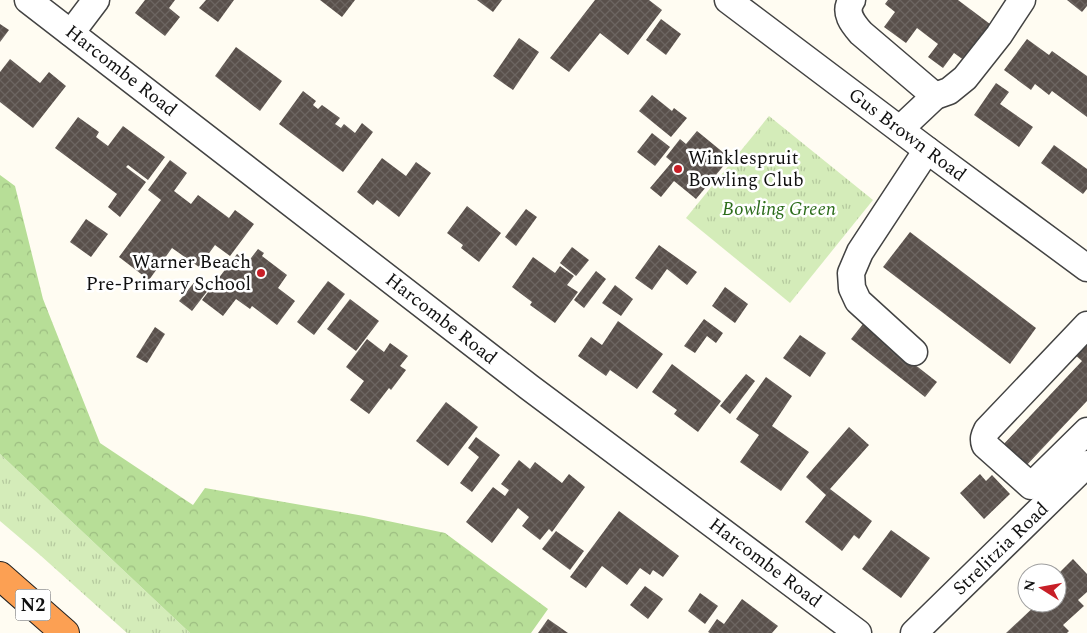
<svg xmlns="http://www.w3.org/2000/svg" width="1087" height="633" viewBox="0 0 1087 633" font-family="Spectral,serif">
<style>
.grass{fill:url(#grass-tufts)}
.forest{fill:url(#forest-crowns)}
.building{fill:url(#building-cross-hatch)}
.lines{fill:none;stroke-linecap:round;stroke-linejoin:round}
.minor-casing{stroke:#434343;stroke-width:29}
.highway-casing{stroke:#212121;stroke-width:30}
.minor{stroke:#fff;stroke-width:26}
.highway{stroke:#fca053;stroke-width:28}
.poi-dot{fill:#c81f27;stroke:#fff;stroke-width:2}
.labels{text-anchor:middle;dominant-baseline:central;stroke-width:5;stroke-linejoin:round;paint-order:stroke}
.shield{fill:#fff;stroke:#585858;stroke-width:1}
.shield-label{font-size:18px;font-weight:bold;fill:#101010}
.street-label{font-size:19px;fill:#101010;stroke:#fff}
.poi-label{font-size:19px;fill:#101010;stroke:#fff;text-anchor:start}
.park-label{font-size:19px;font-style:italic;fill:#2c6c1b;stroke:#fff}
</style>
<defs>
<pattern id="grass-tufts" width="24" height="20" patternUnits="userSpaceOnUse" patternTransform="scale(1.25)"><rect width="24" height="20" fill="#d4ecb9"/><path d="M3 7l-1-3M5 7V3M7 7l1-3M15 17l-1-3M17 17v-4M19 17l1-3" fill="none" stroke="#b5c99e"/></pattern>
<pattern id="forest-crowns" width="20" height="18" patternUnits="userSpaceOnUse" patternTransform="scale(1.25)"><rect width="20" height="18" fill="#b7de97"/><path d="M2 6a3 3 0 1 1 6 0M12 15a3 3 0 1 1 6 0" fill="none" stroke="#9cbd81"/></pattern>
<pattern id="building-cross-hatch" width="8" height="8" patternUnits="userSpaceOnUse" patternTransform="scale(1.25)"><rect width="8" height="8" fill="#59504b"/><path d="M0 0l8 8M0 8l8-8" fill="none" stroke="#6c6561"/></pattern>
</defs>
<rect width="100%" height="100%" fill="#fffcf2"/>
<g class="grass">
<path d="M 769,116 L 873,200 L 790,303 L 686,218 Z"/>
<path d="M 0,454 L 190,633 L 127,633 L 40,555 L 0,521 Z"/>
</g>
<path class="forest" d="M 0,175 L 15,186 L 43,299 L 100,443 L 193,505 L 205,488 L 364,516 L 445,533 L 548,609 L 531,633 L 190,633 L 0,454 Z"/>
<g class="building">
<path d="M 145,0 L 175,0 L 169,8 L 180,17 L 165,36 L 135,13 Z"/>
<path d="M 206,0 L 234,0 L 218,22 L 199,8 Z"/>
<path d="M 320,0 L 355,0 L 342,17 Z"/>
<path d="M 477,0 L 502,0 L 493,12 Z"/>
<path d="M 595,0 L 649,0 L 662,10 L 628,55 L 600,33 L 569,72 L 550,58 Z"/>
<path d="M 888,0 L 958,0 L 994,27 L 968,63 L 954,53 L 943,68 L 928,57 L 938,44 L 917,28 L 906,43 L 884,27 L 895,12 L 885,4 Z"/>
<path d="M 1067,0 L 1087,0 L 1087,6 L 1082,12 Z"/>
<path d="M 661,19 L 681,34 L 666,55 L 646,40 Z"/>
<path d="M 0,24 L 9,30 L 0,42 Z"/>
<path d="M 519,38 L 539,52 L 513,90 L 493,76 Z"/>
<path d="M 1027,39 L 1049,55 L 1052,51 L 1087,76 L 1087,117 L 1052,91 L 1049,95 L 1035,84 L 1031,90 L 1004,70 Z"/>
<path d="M 236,47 L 282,81 L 260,111 L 215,76 Z"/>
<path d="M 10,59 L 40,83 L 49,72 L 66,86 L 33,128 L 0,102 L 0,72 Z"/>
<path d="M 996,83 L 1009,92 L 1000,104 L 1033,127 L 1019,147 L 974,115 Z"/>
<path d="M 303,91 L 316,101 L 313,105 L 318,109 L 322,105 L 340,118 L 335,124 L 341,128 L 344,124 L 355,133 L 362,123 L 373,132 L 343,172 L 279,124 Z"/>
<path d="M 652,95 L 672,111 L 674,108 L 687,118 L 671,137 L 639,111 Z"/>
<path d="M 78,117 L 99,132 L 96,137 L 108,146 L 123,126 L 165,157 L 148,180 L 128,165 L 126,167 L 146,182 L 120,217 L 108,207 L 117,194 L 55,148 Z"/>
<path d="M 697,131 L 730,158 L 696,199 L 674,181 L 661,197 L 650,188 L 672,162 L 666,157 L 680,139 L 686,144 Z"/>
<path d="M 652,133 L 670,147 L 655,166 L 637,152 Z"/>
<path d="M 1054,145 L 1087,169 L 1087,189 L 1083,194 L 1041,163 Z"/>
<path d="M 382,158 L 406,176 L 416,162 L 431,173 L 399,217 L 377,200 L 373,205 L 357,192 Z"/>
<path d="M 170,160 L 187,173 L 174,191 L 191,204 L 198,195 L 229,218 L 235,210 L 254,224 L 230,256 L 215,245 L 199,267 L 172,248 L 149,280 L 119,257 L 161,200 L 148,190 Z"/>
<path d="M 467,206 L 501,233 L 479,262 L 461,248 L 463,245 L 447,233 Z"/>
<path d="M 526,209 L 537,217 L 516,246 L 505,237 Z"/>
<path d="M 86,219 L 108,234 L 91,257 L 70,242 Z"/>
<path d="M 910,232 L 1036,328 L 1010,364 L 883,267 Z"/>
<path d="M 659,245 L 697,272 L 687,285 L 667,269 L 652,290 L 635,278 Z"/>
<path d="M 572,247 L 589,260 L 576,276 L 560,263 Z"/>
<path d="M 258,249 L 264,253 L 262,256 L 287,275 L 278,288 L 295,301 L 277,325 L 252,306 L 250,309 L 236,299 L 223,316 L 202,300 L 237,254 L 248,262 Z"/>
<path d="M 533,257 L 555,273 L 560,266 L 574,276 L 567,285 L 578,292 L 555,323 L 530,305 L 532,302 L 512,287 Z"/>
<path d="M 596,271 L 606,279 L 584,308 L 574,300 Z"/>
<path d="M 197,279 L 209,289 L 192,311 L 179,301 Z"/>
<path d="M 328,281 L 345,294 L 314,335 L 297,322 Z"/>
<path d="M 615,285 L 633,299 L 621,316 L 602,303 Z"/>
<path d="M 725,287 L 748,304 L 735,323 L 712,306 Z"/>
<path d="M 350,299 L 379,321 L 356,351 L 327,329 Z"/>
<path d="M 704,319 L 723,333 L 716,343 L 707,336 L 695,353 L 684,346 Z"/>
<path d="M 618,321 L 663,354 L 637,389 L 610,370 L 606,376 L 578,356 L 591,337 L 602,345 Z"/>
<path d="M 863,324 L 937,382 L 925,397 L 851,339 Z"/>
<path d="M 155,327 L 165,334 L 147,363 L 136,357 Z"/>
<path d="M 800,335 L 826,353 L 810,377 L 783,358 Z"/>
<path d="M 367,339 L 384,352 L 390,343 L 408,356 L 400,366 L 406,370 L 391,390 L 389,388 L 369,414 L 350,400 L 364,381 L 346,367 Z"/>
<path d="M 1087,340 L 1087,401 L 1024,468 L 1001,447 L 1082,361 L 1074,354 Z"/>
<path d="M 672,364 L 721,401 L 698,432 L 674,414 L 677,410 L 652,392 Z"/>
<path d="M 746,374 L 755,381 L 730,414 L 720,406 Z"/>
<path d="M 766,377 L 792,396 L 772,426 L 809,452 L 781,491 L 740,462 L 759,435 L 736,419 Z"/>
<path d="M 446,402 L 478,427 L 448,466 L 416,441 Z"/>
<path d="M 849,427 L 869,445 L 830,489 L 872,521 L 859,539 L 854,535 L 842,551 L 805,522 L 826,495 L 806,477 Z"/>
<path d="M 476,437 L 500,455 L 472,492 L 460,483 L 479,457 L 468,448 Z"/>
<path d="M 519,460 L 530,469 L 535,462 L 562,483 L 569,474 L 585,487 L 552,532 L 549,529 L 540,540 L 522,526 L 529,517 L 518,508 L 492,543 L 466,522 L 493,487 L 505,496 L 509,490 L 501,484 Z"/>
<path d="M 980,474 L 986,481 L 992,475 L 1010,494 L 984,519 L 960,493 Z"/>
<path d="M 619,511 L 679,556 L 663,577 L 653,570 L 650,575 L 640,568 L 627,585 L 602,566 L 586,588 L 570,577 Z"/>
<path d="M 891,530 L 930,558 L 901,598 L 862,569 Z"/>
<path d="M 556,531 L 584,551 L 570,570 L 542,549 Z"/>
<path d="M 1073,559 L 1087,574 L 1087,592 L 1078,600 L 1084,606 L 1063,625 L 1069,631 L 1067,633 L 1006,633 L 1038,603 L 1057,603 L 1057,585 L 1058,583 L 1057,582 L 1057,575 Z"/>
<path d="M 645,586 L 663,599 L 648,619 L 630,605 Z"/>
<path d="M 700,593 L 718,606 L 705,624 L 688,611 Z"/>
<path d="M 742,599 L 778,626 L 772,633 L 710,633 L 708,632 L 717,619 L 724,624 Z"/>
<path d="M 548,619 L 568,633 L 538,633 Z"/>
</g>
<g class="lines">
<defs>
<g id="minor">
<path d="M 28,0 L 529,387 L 858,633"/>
<path d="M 728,0 L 927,150 L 1087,268"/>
<path d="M 852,0 C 843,12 853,24 861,33 L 935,96"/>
<path d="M 71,33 L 96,0"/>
<path d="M 900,129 L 935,96 L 949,91 L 965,78 L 999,35 L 1022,0"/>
<path d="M 1087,325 L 987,430 C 984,436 983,439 985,445 L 1031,486 L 1087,431"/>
<path d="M 914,352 L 858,301 L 852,288 L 851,273 L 860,252 L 927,150"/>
<path d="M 914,633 L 1087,464"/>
</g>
<path id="highway" d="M 0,576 L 65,633"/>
</defs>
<use href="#minor" class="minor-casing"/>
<use href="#highway" class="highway-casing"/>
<use href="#minor" class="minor"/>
<use href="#highway" class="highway"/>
</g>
<g class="poi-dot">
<circle cx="678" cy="169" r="5"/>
<circle cx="261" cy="273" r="5"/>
</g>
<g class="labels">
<rect class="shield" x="15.5" y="589.5" width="35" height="31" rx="4"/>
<g class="shield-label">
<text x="33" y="605">N2</text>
</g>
<g class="street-label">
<text transform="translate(121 71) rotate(38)">Harcombe Road</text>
<text transform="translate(907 135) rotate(37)">Gus Brown Road</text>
<text transform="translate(441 319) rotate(38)">Harcombe Road</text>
<text transform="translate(1001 549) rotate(-44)">Strelitzia Road</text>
<text transform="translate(765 563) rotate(37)">Harcombe Road</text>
</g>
<g class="poi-label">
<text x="688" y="158">Winklespruit<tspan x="688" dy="22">Bowling Club</tspan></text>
<text x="251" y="262" text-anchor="end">Warner Beach<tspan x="251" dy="22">Pre-Primary School</tspan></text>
</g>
<g class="park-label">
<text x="779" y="209">Bowling Green</text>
</g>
</g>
<g transform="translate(1042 588) rotate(281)"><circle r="24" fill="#ffffff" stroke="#9f9f9f"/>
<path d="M0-4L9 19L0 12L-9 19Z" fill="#c81f27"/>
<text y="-8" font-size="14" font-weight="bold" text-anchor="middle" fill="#101010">N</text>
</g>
</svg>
